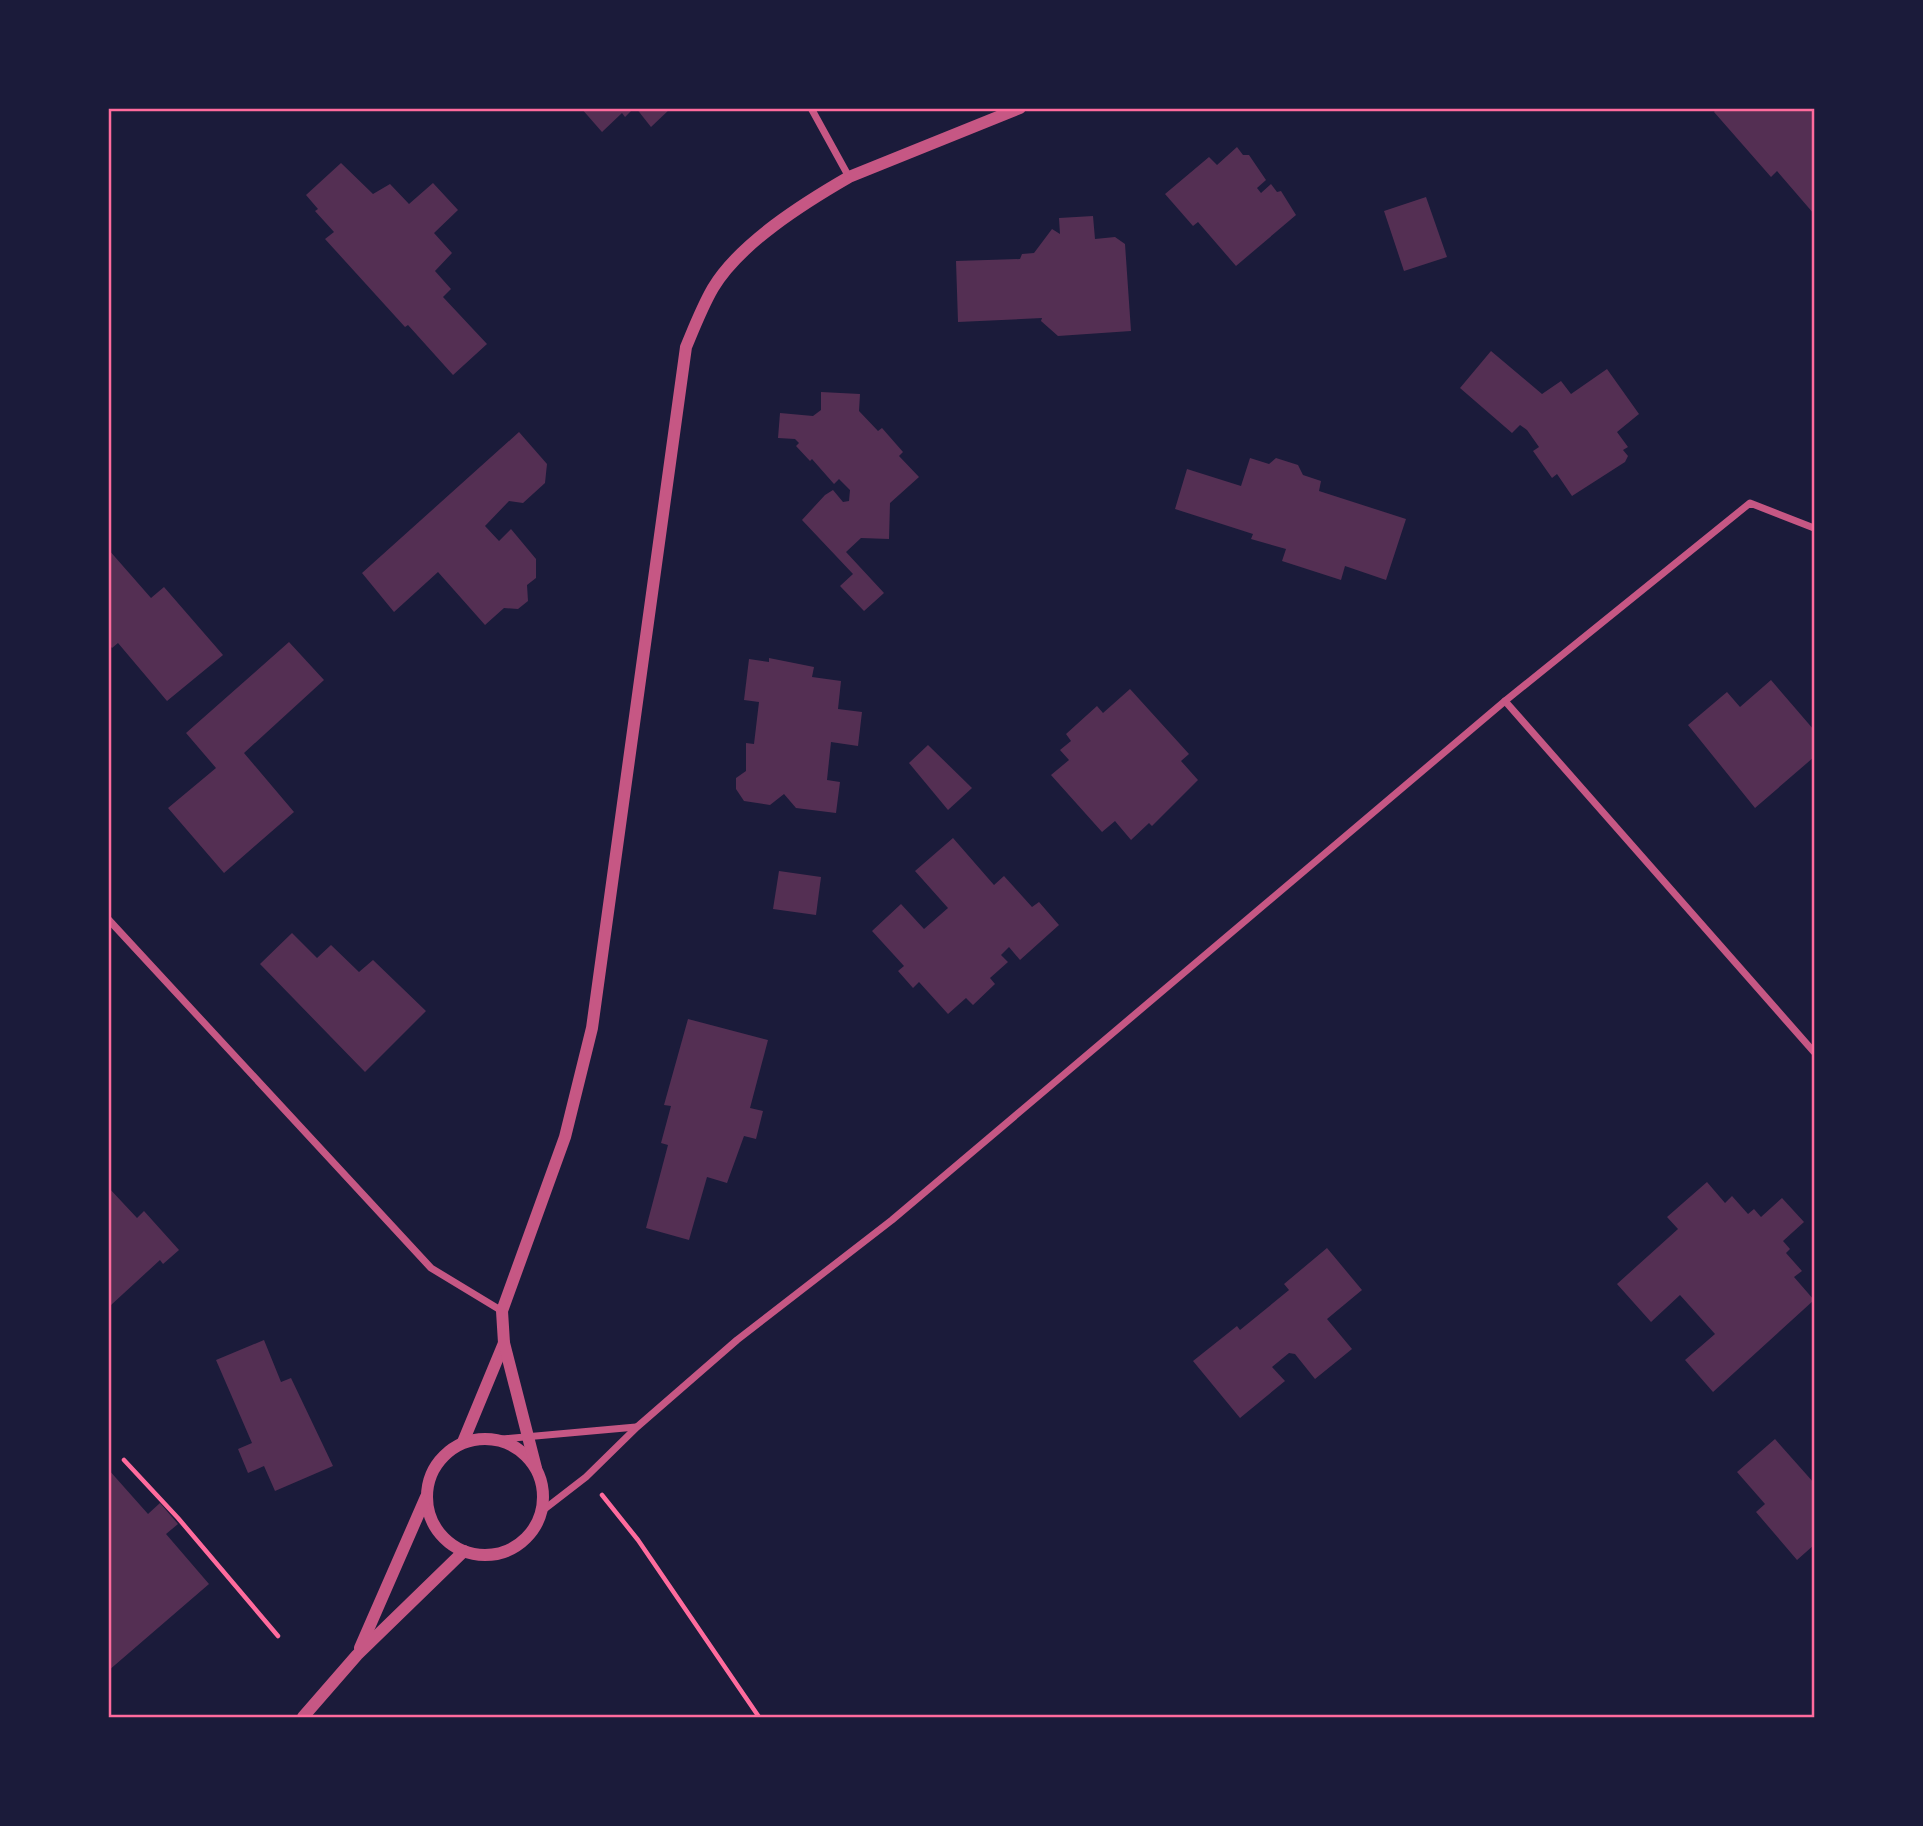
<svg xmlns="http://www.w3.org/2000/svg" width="1923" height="1826" viewBox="0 0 1923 1826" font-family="Georgia,serif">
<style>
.building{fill:#542f53}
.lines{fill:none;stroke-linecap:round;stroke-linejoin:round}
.path{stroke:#ff6b9d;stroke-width:4.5}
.minor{stroke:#c65784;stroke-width:7}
.tertiary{stroke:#c65784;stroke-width:12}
.neatline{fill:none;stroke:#ff6b9d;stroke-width:2.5}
</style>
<rect width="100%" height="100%" fill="#1b1b3a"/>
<g class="building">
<path d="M 581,108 L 634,108 L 625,117 L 622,113 L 602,132 Z"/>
<path d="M 636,108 L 671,108 L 651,127 Z"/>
<path d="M 1717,108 L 1814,108 L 1814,214 L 1777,171 L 1771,177 L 1714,112 Z"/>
<path d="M 1237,147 L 1243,155 L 1249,155 L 1266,180 L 1257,188 L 1261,193 L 1271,184 L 1277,192 L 1281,191 L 1296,215 L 1236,266 L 1198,222 L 1193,226 L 1165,194 L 1209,157 L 1217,165 Z"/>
<path d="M 341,163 L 373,194 L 390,184 L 409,204 L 433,183 L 458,210 L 434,233 L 452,253 L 435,271 L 451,289 L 443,297 L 487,344 L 453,375 L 408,325 L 405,327 L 325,239 L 334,232 L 315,211 L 318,209 L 306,195 Z"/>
<path d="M 1426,197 L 1447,257 L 1404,271 L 1384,211 Z"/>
<path d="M 1093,216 L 1095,239 L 1115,237 L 1125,244 L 1131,331 L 1058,336 L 1041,321 L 1042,318 L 958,322 L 956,261 L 1020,259 L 1022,254 L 1034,253 L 1052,229 L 1060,234 L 1059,218 Z"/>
<path d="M 1491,351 L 1542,394 L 1561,381 L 1571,394 L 1607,369 L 1639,414 L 1617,432 L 1628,447 L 1623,450 L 1628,456 L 1625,462 L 1572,496 L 1557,474 L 1552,478 L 1533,451 L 1539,447 L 1527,430 L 1520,425 L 1512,433 L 1460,388 Z"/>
<path d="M 821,392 L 860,394 L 859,411 L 878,431 L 882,428 L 903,452 L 899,456 L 919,477 L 890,503 L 889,539 L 861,538 L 846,552 L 884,593 L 864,611 L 840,586 L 853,574 L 802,520 L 825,495 L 833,490 L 843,502 L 849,501 L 850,490 L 839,479 L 834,484 L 812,459 L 810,461 L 796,446 L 799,443 L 795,439 L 778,438 L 780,413 L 813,416 L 821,410 Z"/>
<path d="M 519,432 L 547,464 L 545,483 L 523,503 L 509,501 L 485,526 L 499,541 L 511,529 L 536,559 L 536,578 L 527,585 L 528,601 L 518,609 L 504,608 L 485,625 L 438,572 L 394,612 L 362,573 Z"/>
<path d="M 1250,458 L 1269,464 L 1276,458 L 1298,465 L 1303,475 L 1321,481 L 1319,491 L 1406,519 L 1386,580 L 1345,566 L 1341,580 L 1282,561 L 1286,549 L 1251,539 L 1253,534 L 1175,509 L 1187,469 L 1241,486 Z"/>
<path d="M 108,549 L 151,598 L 164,587 L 223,655 L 167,701 L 118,643 L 112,648 L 108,644 Z"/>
<path d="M 289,642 L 324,680 L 244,753 L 294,812 L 224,873 L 168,808 L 216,768 L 186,733 Z"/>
<path d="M 769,658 L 814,667 L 812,677 L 841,681 L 838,709 L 862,712 L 858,746 L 831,742 L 827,780 L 840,782 L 836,813 L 796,808 L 784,794 L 770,805 L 744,801 L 736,789 L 736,778 L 746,771 L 746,743 L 754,744 L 759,702 L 744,700 L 749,659 L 769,662 Z"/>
<path d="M 1771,680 L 1814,730 L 1814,757 L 1755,808 L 1688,725 L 1727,692 L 1740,707 Z"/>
<path d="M 1130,689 L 1189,754 L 1181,761 L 1198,780 L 1152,826 L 1149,823 L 1131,840 L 1115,821 L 1102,832 L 1051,775 L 1069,760 L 1060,750 L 1071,741 L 1066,734 L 1097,706 L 1103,713 Z"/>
<path d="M 928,745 L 972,788 L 948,810 L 909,763 Z"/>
<path d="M 953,838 L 994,885 L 1004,876 L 1032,907 L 1039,902 L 1059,925 L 1020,960 L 1009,947 L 1001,955 L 1008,962 L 990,978 L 995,984 L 973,1005 L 966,998 L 948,1014 L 919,982 L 913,988 L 898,971 L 904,966 L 872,931 L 901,904 L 924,929 L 948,908 L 915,871 Z"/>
<path d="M 779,871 L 821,877 L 816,915 L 773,909 Z"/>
<path d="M 292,933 L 317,958 L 331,945 L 359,972 L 373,960 L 426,1011 L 365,1072 L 260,964 Z"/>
<path d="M 688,1019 L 768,1040 L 750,1108 L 763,1111 L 756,1139 L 744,1136 L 727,1183 L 707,1177 L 689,1240 L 646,1228 L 668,1145 L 661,1143 L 671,1106 L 664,1105 Z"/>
<path d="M 1707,1182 L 1725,1203 L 1732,1196 L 1748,1214 L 1754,1209 L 1761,1217 L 1782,1198 L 1804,1222 L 1783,1241 L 1790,1249 L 1786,1253 L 1802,1271 L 1794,1277 L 1814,1300 L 1713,1392 L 1685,1360 L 1715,1334 L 1680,1295 L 1651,1322 L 1617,1284 L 1678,1229 L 1667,1217 Z"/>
<path d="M 108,1187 L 137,1218 L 144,1211 L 179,1250 L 163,1264 L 160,1260 L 111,1305 Z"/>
<path d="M 1327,1248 L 1362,1290 L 1327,1319 L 1352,1349 L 1315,1379 L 1295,1354 L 1289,1353 L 1272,1367 L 1285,1381 L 1240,1418 L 1193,1361 L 1237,1326 L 1240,1330 L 1289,1290 L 1284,1284 Z"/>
<path d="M 264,1340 L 281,1382 L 291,1378 L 333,1466 L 275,1491 L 264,1466 L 248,1473 L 238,1449 L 252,1443 L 216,1360 Z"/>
<path d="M 1775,1439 L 1814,1483 L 1814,1545 L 1797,1560 L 1756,1512 L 1765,1504 L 1737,1472 Z"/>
<path d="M 108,1469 L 148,1514 L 160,1503 L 178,1524 L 166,1534 L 209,1584 L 108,1671 Z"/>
</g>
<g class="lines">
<g class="path">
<path d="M 124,1460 L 178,1518 L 278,1636"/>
<path d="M 602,1495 L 638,1540 L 759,1717"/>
</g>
<g class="minor">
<path d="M 811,108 L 849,177"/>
<path d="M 1505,701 L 1814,1052"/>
<path d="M 108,919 L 431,1268 L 502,1311"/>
<path d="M 492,1440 L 636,1427"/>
<path d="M 542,1511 L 586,1477 L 637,1427 L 737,1340 L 892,1220 L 1505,701 L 1750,503 L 1814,528"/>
</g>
<g class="tertiary">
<circle cx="485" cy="1497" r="58"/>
<path d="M 463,1442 L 504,1343"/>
<path d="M 536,1468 L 504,1343 L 502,1311 L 565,1137 L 592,1028 L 686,347 C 694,328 702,307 713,288 C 740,243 804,203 849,177 L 1020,108"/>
<path d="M 360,1648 L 426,1497"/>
<path d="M 303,1717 L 357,1655 L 464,1551"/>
</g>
</g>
<rect width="1923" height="1826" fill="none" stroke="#1b1b3a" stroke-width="220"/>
<rect x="110" y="110" width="1703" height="1606" class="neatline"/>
</svg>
